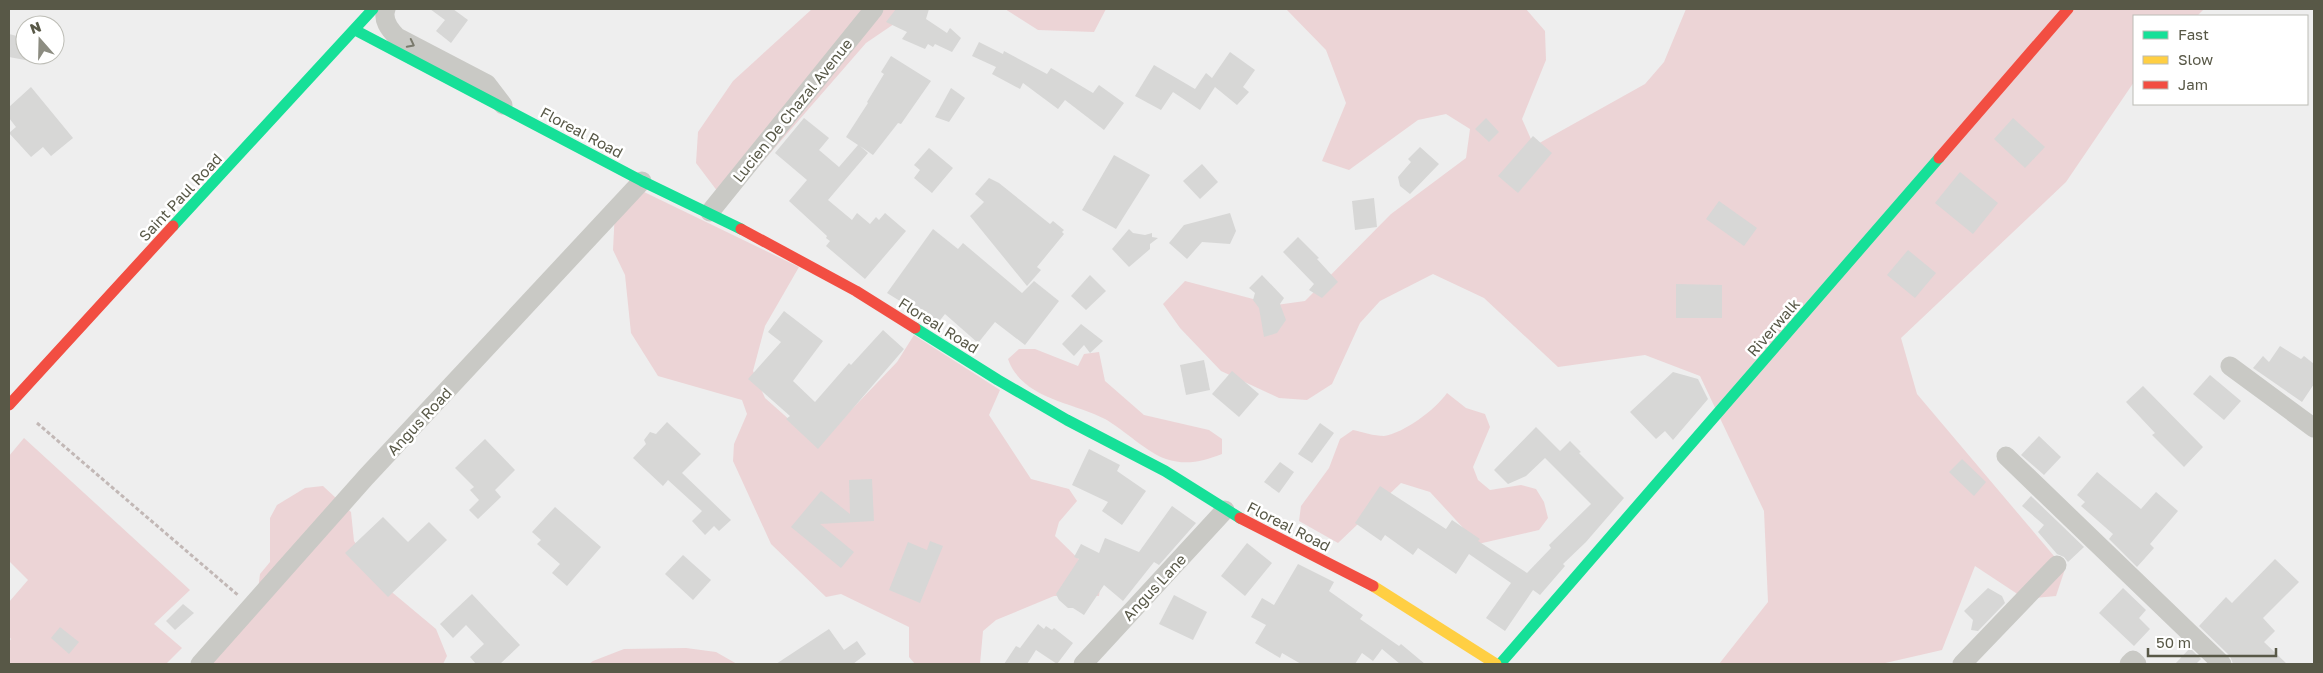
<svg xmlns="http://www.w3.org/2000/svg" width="2323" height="673" viewBox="0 0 2323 673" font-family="'Golos Text',sans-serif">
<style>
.green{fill:#ecd4d6}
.building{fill:#d7d7d6}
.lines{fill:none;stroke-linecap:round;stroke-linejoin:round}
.path{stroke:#c2b8b6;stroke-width:3;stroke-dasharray:4 2.5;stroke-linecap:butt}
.street{stroke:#c9c9c5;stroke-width:19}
.fast{stroke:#16e098;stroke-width:11}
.slow{stroke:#ffcf43;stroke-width:11}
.jam{stroke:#f24e42;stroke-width:11}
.oneway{stroke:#7a7a6d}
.labels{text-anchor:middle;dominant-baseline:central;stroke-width:5;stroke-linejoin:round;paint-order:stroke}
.street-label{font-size:15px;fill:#585847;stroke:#fff}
</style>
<rect width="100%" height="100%" fill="#eee"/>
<g class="green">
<path d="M 812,9 L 916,9 L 866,43 L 746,181 L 721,196 L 696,163 L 698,132 L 733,81 Z"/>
<path d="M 1005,9 L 1106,9 L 1094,32 L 1038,30 Z"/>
<path d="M 1286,9 L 1526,9 L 1545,31 L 1546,60 L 1522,119 L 1534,146 L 1645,84 L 1664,62 L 1686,9 L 2204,9 L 2197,16 L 2134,16 L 2134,82 L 2066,182 L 1901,338 L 1917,394 L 2065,569 L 2056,596 L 2025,599 L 1975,566 L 1942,650 L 1881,664 L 1719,664 L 1768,602 L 1764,511 L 1700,376 L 1645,355 L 1558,367 L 1484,298 L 1433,274 L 1380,301 L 1360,323 L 1332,384 L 1307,400 L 1279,398 L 1221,371 L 1180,328 L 1163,304 L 1185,281 L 1276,305 L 1305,301 L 1391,214 L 1466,158 L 1470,129 L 1446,114 L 1418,120 L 1349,170 L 1322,161 L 1346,103 L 1326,50 Z"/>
<path d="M 640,190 L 799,267 L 765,326 L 753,371 L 765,398 L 801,430 L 831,431 L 897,362 L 914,335 L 1000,390 L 989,415 L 1031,479 L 1069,489 L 1077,501 L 1059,522 L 1055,536 L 1101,581 L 1099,596 L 1054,596 L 996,620 L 983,631 L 980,664 L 915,664 L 909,657 L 909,627 L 841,594 L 826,597 L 771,544 L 733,461 L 734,444 L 747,414 L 742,400 L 658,376 L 631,333 L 625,275 L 613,250 L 615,210 Z"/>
<path d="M 1019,349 L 1035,349 L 1078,366 L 1084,354 L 1099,352 L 1105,381 L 1144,415 L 1209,430 L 1222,439 L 1222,454 C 1203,461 1187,466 1166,459 C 1149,454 1123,429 1105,419 C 1073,402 1022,399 1008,359 Z"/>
<path d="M 1447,393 L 1466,408 L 1485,414 L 1490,427 L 1473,467 L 1478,480 L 1490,490 L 1521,485 L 1536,489 L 1544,502 L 1548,518 L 1539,530 L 1478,544 L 1430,492 L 1401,483 L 1338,543 L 1299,521 L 1301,506 L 1329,468 L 1340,439 L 1353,430 C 1362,432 1374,436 1384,436 C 1404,433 1435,410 1447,393 Z"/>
<path d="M 24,438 L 190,590 L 154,624 L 182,648 L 166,664 L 9,664 L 9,642 L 11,639 L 9,636 L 9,602 L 28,580 L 9,561 L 9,456 Z"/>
<path d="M 323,486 L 351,512 L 354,541 L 387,588 L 436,629 L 447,656 L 443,664 L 202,664 L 256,606 L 260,574 L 270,562 L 270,518 L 277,505 L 305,488 Z"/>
<path d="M 686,648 L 716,652 L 737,664 L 589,664 L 593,661 L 624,649 Z"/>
</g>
<g class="building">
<path d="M 430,9 L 453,9 L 468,20 L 451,43 L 436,31 L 445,20 Z"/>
<path d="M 896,9 L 929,9 L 926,19 L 947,33 L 950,28 L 961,38 L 952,52 L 935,44 L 933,47 L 928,44 L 925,49 L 902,39 L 907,32 L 886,22 Z"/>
<path d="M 9,34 L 25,38 L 25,60 L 9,57 Z"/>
<path d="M 979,42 L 1003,54 L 1004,51 L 1047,74 L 1051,68 L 1093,93 L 1099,85 L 1124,103 L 1104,130 L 1065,100 L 1058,109 L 1023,83 L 1020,89 L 992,74 L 996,67 L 972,56 Z"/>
<path d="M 1230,52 L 1255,70 L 1243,87 L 1249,92 L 1237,105 L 1215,87 L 1200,110 L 1173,92 L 1161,110 L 1135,96 L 1154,65 L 1195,89 L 1206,73 L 1212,78 Z"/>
<path d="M 891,56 L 931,81 L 901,124 L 898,123 L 873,155 L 860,146 L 868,153 L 828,200 L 852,220 L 857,213 L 870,224 L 876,217 L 879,220 L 885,213 L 906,231 L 865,279 L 826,246 L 830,241 L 826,238 L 827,236 L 789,201 L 807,180 L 775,153 L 804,118 L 829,138 L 819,150 L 839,167 L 858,145 L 846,137 L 868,103 L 867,102 L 884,74 L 881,72 Z"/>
<path d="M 31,87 L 73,138 L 51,156 L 43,147 L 31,157 L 9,133 L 16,127 L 9,118 L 9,107 Z"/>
<path d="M 951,88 L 965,98 L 949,122 L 935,117 Z"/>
<path d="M 1486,118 L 1499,132 L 1489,142 L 1475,129 Z"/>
<path d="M 2013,118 L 2045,147 L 2025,168 L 1994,139 Z"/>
<path d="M 1533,136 L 1552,153 L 1518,193 L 1498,176 Z"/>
<path d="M 1420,147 L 1439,164 L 1410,194 L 1400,186 L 1398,177 L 1411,162 L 1408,159 Z"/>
<path d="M 929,148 L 953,168 L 932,193 L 914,178 L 920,170 L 914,165 Z"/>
<path d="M 1114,155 L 1150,175 L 1116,229 L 1082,210 Z"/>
<path d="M 1202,164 L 1218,182 L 1200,199 L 1183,181 Z"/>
<path d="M 1960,172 L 1998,203 L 1973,234 L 1935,203 Z"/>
<path d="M 989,178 L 999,183 L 1050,224 L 1053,221 L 1064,230 L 1062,232 L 1064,234 L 1037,267 L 1041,270 L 1027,286 L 970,216 L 984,202 L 975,194 Z"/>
<path d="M 1374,198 L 1377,227 L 1355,230 L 1352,201 Z"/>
<path d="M 1719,201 L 1757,228 L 1744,246 L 1706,219 Z"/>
<path d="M 1230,213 L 1236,231 L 1230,244 L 1202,242 L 1187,259 L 1169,243 L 1184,225 Z"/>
<path d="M 933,229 L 958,249 L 963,243 L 1022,293 L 1034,281 L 1059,301 L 1025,345 L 995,322 L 978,343 L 945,314 L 937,324 L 887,293 Z"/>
<path d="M 1129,229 L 1133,233 L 1145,235 L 1152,233 L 1152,237 L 1158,238 L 1150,244 L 1150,249 L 1129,267 L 1112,249 Z"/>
<path d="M 1298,237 L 1319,258 L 1317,259 L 1338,282 L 1322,298 L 1309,290 L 1314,284 L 1283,252 Z"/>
<path d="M 1908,250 L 1936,273 L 1915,298 L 1887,275 Z"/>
<path d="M 1090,275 L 1106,291 L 1086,310 L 1071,296 Z"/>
<path d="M 1262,275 L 1284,298 L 1280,304 L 1286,320 L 1277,333 L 1264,337 L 1259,308 L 1253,300 L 1255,293 L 1249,288 Z"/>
<path d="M 1676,284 L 1722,285 L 1722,318 L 1676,318 Z"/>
<path d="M 784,311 L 823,341 L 793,381 L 815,402 L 849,363 L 851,365 L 883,330 L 904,349 L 818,449 L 786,419 L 790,416 L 748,379 L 781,342 L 768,332 Z"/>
<path d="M 1081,324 L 1103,341 L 1090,353 L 1084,345 L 1074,356 L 1062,344 Z"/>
<path d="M 2280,346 L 2301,359 L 2304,356 L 2314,364 L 2314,384 L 2302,402 L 2253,368 L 2263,356 L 2269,362 Z"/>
<path d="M 1204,360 L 1210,390 L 1186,395 L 1180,365 Z"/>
<path d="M 1232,371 L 1259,394 L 1239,417 L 1212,394 Z"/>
<path d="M 1673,372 L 1698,379 L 1708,399 L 1673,440 L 1665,431 L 1656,439 L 1630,412 Z"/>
<path d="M 2210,375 L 2241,401 L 2224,420 L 2193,394 Z"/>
<path d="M 2143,386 L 2203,447 L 2184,467 L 2152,435 L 2155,433 L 2126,402 Z"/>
<path d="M 667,422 L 701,454 L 682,473 L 731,520 L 719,531 L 714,526 L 705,535 L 692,521 L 702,511 L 668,480 L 663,486 L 633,458 L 646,444 L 644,440 L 650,432 L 656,434 Z"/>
<path d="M 1320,423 L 1334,433 L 1312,463 L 1298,454 Z"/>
<path d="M 1536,427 L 1560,451 L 1570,441 L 1581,452 L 1579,453 L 1624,498 L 1586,542 L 1563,564 L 1565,566 L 1540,595 L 1533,590 L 1505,631 L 1486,618 L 1511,583 L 1469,554 L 1456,574 L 1418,548 L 1413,555 L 1385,535 L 1381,541 L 1355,523 L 1380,486 L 1446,529 L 1452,520 L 1480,539 L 1478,541 L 1527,573 L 1551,548 L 1549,545 L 1591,504 L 1545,458 L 1526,476 L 1508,484 L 1494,470 Z"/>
<path d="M 2039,436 L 2061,457 L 2044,475 L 2021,455 Z"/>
<path d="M 485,439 L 515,470 L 495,490 L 501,497 L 478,519 L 469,510 L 479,500 L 470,490 L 474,487 L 455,468 Z"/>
<path d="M 1089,449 L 1120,465 L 1117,471 L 1146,491 L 1122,525 L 1102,511 L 1108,502 L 1072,485 Z"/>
<path d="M 1962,459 L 1986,482 L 1974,496 L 1949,472 Z"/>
<path d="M 1280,462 L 1294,472 L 1279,493 L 1264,482 Z"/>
<path d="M 2097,472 L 2141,509 L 2156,492 L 2178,511 L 2150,544 L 2154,548 L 2137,567 L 2109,539 L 2113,534 L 2081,506 L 2085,502 L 2077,495 Z"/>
<path d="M 872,479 L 874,521 L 820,524 L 854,552 L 841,568 L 791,527 L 821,491 L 850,514 L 849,480 Z"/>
<path d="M 2031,496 L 2084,547 L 2068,562 L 2064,557 L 2057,554 L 2038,532 L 2044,525 L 2022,506 Z"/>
<path d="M 1172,506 L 1196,523 L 1159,565 L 1154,562 L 1123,601 L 1104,585 L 1084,615 L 1073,608 L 1068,608 L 1059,600 L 1056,594 L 1079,559 L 1074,557 L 1081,544 L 1099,553 L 1105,538 L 1139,552 Z"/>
<path d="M 555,507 L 601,547 L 567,586 L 552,573 L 560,564 L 537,544 L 541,540 L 532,532 Z"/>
<path d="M 383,517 L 408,542 L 429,522 L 447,540 L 388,597 L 345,553 Z"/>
<path d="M 930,541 L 943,546 L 920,603 L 889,590 L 908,542 L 927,550 Z"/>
<path d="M 1247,543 L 1272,563 L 1245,596 L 1221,576 Z"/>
<path d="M 683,555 L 711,580 L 693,600 L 665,574 Z"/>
<path d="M 2275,559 L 2299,582 L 2263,618 L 2275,631 L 2264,642 L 2287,664 L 2233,664 L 2230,656 L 2199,626 L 2226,597 L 2232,603 Z"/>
<path d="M 1298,564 L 1334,582 L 1329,591 L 1363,615 L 1360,619 L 1399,646 L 1401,644 L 1425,664 L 1400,664 L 1382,649 L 1373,661 L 1362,653 L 1355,664 L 1301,664 L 1282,653 L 1280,658 L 1255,643 L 1266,625 L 1251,617 L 1262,598 L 1274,605 Z"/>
<path d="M 1988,588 L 2002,596 L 2005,603 L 1978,631 L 1971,630 L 1973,620 L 1964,611 Z"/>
<path d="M 2123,588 L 2146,610 L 2139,618 L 2150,629 L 2134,646 L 2099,613 Z"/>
<path d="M 472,594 L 520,645 L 500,664 L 476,664 L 470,657 L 484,644 L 466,625 L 453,638 L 440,624 Z"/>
<path d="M 1174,595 L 1207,612 L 1193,640 L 1159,624 Z"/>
<path d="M 183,604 L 194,613 L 175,630 L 166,621 Z"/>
<path d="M 1038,624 L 1044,629 L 1046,626 L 1052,630 L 1054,628 L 1073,643 L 1057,664 L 1036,650 L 1027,664 L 1004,664 L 1016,646 L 1020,648 Z"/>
<path d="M 60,627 L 79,642 L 69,654 L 51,638 Z"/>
<path d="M 829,629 L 844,650 L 857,641 L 866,654 L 853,664 L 776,664 Z"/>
<path d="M 2190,648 L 2201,659 L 2196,664 L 2175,664 Z"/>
</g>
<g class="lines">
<path class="path" d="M 37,423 L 239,596"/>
<g class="street">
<path d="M 386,9 C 382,20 389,29 397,37 L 487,84 L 503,105"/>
<path d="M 710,212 L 874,9"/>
<path d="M 2230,366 L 2314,428"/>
<path d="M 2006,456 L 2222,664"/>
<path d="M 200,664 L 366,477 L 642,181"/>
<path d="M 1083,664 L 1225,510"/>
<path d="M 1962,664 L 2057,565"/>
<path d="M 2129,664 L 2133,660 L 2137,664"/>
</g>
<g class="fast">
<path d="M 355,30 L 642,181 L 741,229"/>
<path d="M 173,226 L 373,9"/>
<path d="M 915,328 L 998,380 L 1067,420 L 1165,471 L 1240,518"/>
<path d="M 1500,664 L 1939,158"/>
</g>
<path class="slow" d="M 1373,586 L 1496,664"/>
<g class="jam">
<path d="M 1939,158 L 2068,9"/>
<path d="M 741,229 L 856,291 L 915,328"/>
<path d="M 9,405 L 173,226"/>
<path d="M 1240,518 L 1373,586"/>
</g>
</g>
<defs><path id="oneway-chevron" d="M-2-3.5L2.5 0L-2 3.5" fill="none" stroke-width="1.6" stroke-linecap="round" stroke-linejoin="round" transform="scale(1.25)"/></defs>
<use class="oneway" href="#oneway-chevron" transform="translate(411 44) rotate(27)"/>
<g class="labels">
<g class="street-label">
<text transform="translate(792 110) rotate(-51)">Lucien De Chazal Avenue</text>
<text transform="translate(582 132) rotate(28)">Floreal Road</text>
<text transform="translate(180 197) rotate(-47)">Saint Paul Road</text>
<text transform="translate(939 325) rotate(32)">Floreal Road</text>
<text transform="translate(1773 327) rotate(-49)">Riverwalk</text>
<text transform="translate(419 421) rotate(-47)">Angus Road</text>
<text transform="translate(1289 526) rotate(27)">Floreal Road</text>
<text transform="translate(1154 587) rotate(-47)">Angus Lane</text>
</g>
</g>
<rect width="2323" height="673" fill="none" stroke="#585847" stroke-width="20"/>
<rect x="2133" y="15" width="175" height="90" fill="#ffffff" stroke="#bcbcb5"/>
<rect x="2143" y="31" width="25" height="8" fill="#16e098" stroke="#bcbcb5"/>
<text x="2178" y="40" font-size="15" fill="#585847">Fast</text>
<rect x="2143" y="56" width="25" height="8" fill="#ffcf43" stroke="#bcbcb5"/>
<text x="2178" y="65" font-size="15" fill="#585847">Slow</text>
<rect x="2143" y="81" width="25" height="8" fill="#f24e42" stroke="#bcbcb5"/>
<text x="2178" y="90" font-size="15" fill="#585847">Jam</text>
<g transform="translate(40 40) rotate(340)"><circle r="24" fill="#ffffff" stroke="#bcbcb5"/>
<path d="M0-4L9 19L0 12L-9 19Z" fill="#8c8c81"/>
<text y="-8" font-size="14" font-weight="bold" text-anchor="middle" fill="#585847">N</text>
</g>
<path d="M2148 648v8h128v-8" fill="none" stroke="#585847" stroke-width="2.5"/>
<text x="2156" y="648" font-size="15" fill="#585847" stroke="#ffffff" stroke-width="4" paint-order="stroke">50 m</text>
</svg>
